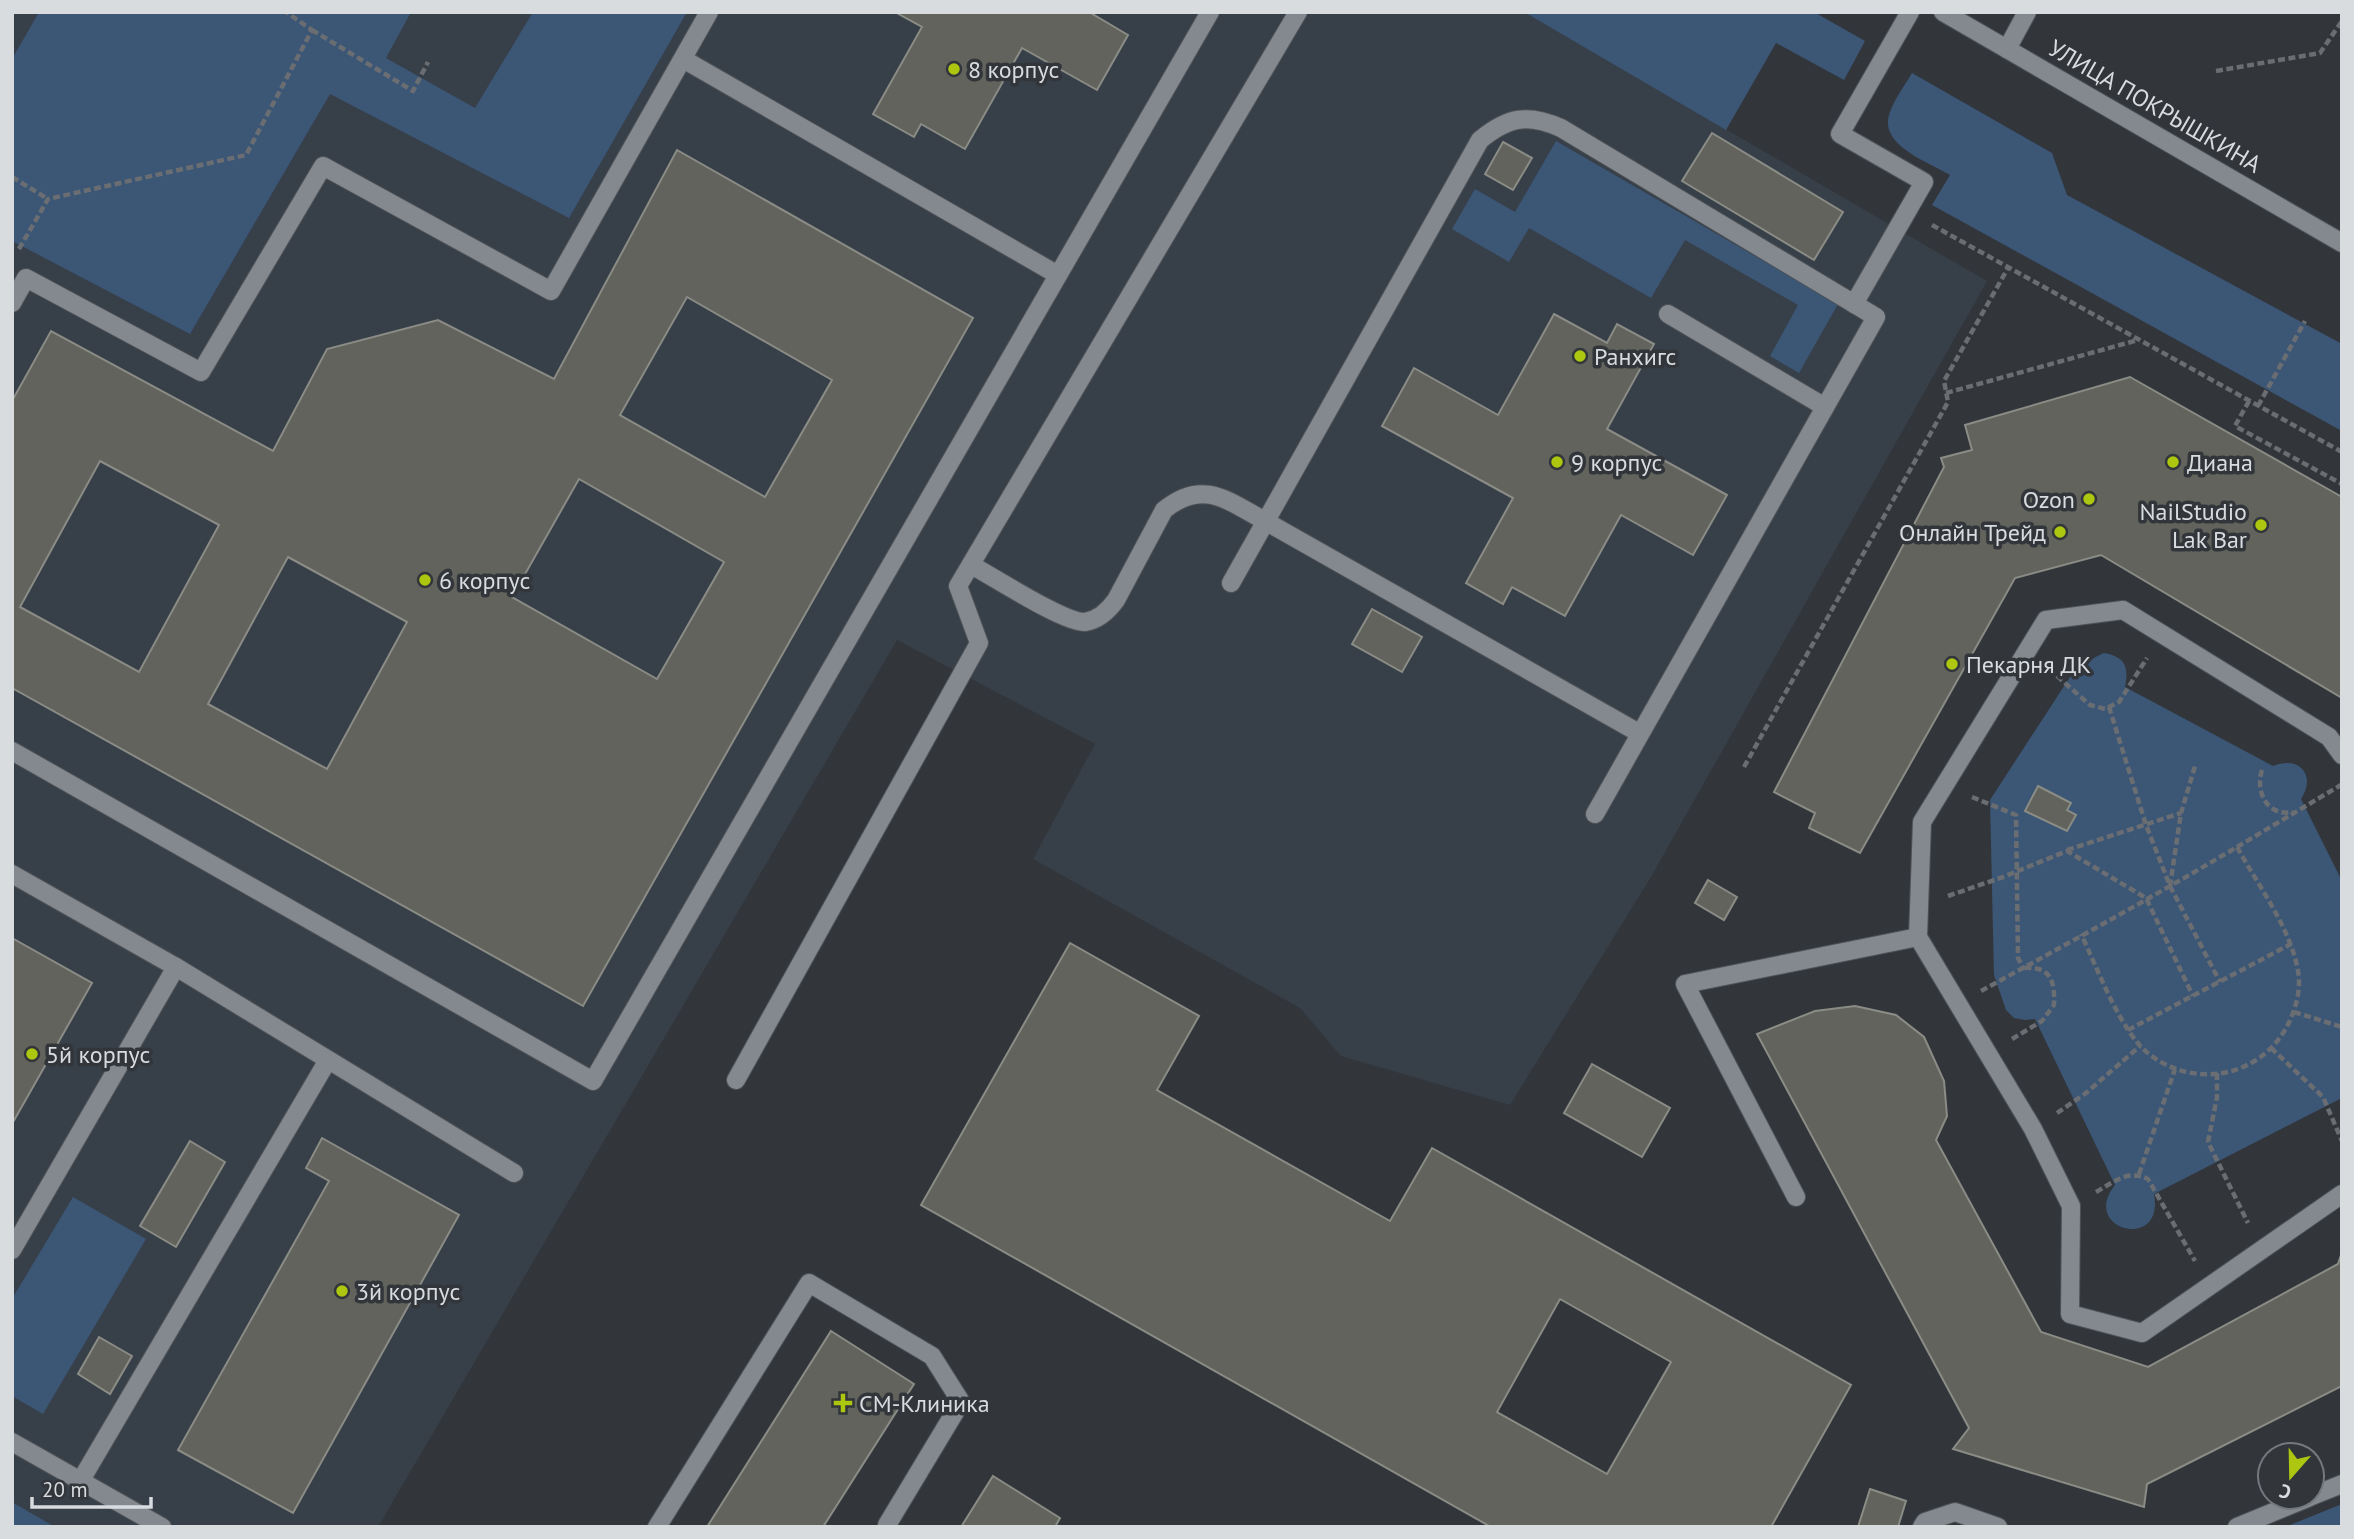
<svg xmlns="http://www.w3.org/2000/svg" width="2354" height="1539" viewBox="0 0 2354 1539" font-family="'PT Sans',sans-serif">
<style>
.built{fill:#373f49}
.green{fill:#3c5676}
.building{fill:#61635c;stroke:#8a8c85;stroke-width:2;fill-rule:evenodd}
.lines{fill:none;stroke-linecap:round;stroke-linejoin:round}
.lane-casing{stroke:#4f5357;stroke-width:20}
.secondary-casing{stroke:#4f5357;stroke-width:20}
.path{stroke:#6a6e72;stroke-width:4.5;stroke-dasharray:7 3.5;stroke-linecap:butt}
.lane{stroke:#84898f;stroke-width:18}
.secondary{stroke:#84898f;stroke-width:18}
.poi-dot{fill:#adc60f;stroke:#32363b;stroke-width:2.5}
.labels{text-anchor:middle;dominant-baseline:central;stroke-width:7;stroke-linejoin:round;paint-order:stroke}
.poi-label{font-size:24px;fill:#d9dcdf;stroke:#32363b;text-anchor:start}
.street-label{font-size:24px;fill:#d9dcdf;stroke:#32363b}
</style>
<rect width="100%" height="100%" fill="#32363b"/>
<path class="built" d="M 12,12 L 1524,12 L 1987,281 L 1651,877 L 1510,1105 L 1341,1056 L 1300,1008 L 1033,859 L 1095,744 L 897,640 L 378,1527 L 12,1527 Z"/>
<g class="green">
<path d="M 39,12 L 411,12 L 386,58 L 475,108 L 533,12 L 687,12 L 569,218 L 330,94 L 190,334 L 12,241 L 12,59 Z"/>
<path d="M 1524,12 L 1814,12 L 1865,41 L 1844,80 L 1776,43 L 1726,130 Z"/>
<path d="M 1912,73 L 2052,153 L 2067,195 L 2342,344 L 2342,431 L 1932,205 L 1950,175 C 1928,162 1877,145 1890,112 C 1895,98 1905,85 1912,73 Z"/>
<path d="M 1556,141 L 1838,304 L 1799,373 L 1770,356 L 1798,305 L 1685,240 L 1651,298 L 1529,228 L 1509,262 L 1452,229 L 1475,189 L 1515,212 Z"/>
<path d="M 2104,653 C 2125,657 2129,666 2125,687 L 2273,766 C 2299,755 2317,775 2301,799 L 2342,881 L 2342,1098 L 2154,1194 C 2165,1252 2079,1230 2115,1185 L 2035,1019 L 2025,1020 L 2014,1018 L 2006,1010 L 1994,975 L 1990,800 L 2070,677 C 2081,669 2090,658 2104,653 Z"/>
<path d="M 73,1197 L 146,1239 L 43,1414 L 12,1396 L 12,1299 Z"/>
<path d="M 12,1502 L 55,1527 L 12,1527 Z"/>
<path d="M 2342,1504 L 2342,1527 L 2285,1527 Z"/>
</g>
<g class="building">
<path d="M 895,12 L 1089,12 L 1128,35 L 1097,90 L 1022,48 L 965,149 L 921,124 L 914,137 L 873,114 L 922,27 Z"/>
<path d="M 1712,133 L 1843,212 L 1814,260 L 1682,181 Z"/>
<path d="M 1503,142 L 1532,158 L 1513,190 L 1485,174 Z"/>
<path d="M 677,150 L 973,318 L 583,1006 L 12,688 L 12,401 L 51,331 L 273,451 L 327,349 L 438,320 L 554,379 ZM 687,297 L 832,380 L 765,497 L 620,415 ZM 100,461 L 219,525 L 139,672 L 20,607 ZM 579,479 L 724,562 L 657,679 L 512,597 ZM 288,557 L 407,622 L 327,769 L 208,704 Z"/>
<path d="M 1554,314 L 1607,343 L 1617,324 L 1654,344 L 1607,429 L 1727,495 L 1693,555 L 1621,515 L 1565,616 L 1512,587 L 1503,604 L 1466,583 L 1513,498 L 1382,426 L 1414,368 L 1498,415 Z"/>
<path d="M 2130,377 L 2342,497 L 2342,698 L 2101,555 L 2015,578 L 1860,853 L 1809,828 L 1815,813 L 1774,792 L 1944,467 L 1941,458 L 1972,450 L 1965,425 Z"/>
<path d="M 1372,609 L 1422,637 L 1402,672 L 1352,644 Z"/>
<path d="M 2038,786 L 2071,803 L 2067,810 L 2076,815 L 2067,831 L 2025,811 Z"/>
<path d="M 1708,880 L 1737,897 L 1724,920 L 1695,903 Z"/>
<path d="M 12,938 L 92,983 L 12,1124 Z"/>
<path d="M 1070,943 L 1199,1016 L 1157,1090 L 1390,1221 L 1432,1148 L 1851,1385 L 1771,1527 L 1491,1527 L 921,1205 ZM 1560,1299 L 1671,1362 L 1607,1474 L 1497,1412 Z"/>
<path d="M 1855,1006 L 1896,1015 L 1924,1037 L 1944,1081 L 1947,1116 L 1936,1140 L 2041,1332 L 2148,1367 L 2338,1264 L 2342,1252 L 2342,1386 L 2147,1484 L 2144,1507 L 1953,1449 L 1969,1428 L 1757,1034 L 1815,1011 Z"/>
<path d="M 1592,1064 L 1670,1108 L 1642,1157 L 1564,1113 Z"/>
<path d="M 322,1138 L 459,1215 L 293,1513 L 178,1450 L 329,1181 L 306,1168 Z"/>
<path d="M 190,1141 L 225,1162 L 176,1247 L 140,1226 Z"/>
<path d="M 831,1331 L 914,1384 L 823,1527 L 707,1527 Z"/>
<path d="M 99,1337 L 132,1356 L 110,1394 L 78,1374 Z"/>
<path d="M 993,1476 L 1060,1518 L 1055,1527 L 961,1527 Z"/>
<path d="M 1870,1489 L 1906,1501 L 1898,1527 L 1858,1527 Z"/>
</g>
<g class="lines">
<defs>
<g id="lane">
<path d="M 2007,49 L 2027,12"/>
<path d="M 683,59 L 1058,275"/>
<path d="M 12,303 L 26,278 L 201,372 L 323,166 L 551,291 L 709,12"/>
<path d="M 1854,304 L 1924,182 L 1840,134 L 1910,12"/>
<path d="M 1668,314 L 1825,407"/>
<path d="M 971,565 C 994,577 1064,623 1085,622 C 1099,620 1108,611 1116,600 L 1164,510 C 1203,478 1228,501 1265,521 L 1639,733"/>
<path d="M 1231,583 L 1480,140 C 1508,117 1528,113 1561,128 L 1876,317 L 1595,814"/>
<path d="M 12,751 L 593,1081 L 1210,12"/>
<path d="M 2342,755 L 2329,737 L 2123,610 L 2046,620 L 1922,822 L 1918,937 L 2033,1129 L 2071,1206 L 2070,1314 L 2142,1333 L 2342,1194"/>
<path d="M 12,874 L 176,967 L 12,1250"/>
<path d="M 176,967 L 514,1173"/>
<path d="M 736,1080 L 979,643 L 958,586 L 1298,12"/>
<path d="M 1796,1197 L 1685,984 L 1918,937"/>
<path d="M 12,1442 L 162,1527"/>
<path d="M 81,1480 L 328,1060"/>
<path d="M 2312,1496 L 2342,1484"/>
<path d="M 657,1527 L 809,1283 L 932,1356 L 961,1402 L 887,1525"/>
<path d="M 1922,1527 L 1925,1522 L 1955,1512 L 1998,1527"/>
<path d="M 2237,1527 L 2310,1497"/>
</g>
<path id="secondary" d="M 1943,12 L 2342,243"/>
</defs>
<use href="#lane" class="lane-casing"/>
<use href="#secondary" class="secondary-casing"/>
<g class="path">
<path d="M 312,30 L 413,91 L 428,62"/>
<path d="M 2216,71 L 2320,53 L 2342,21"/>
<path d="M 12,177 L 48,199"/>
<path d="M 1932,225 L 2342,452"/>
<path d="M 19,249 L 48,199 L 246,155 L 312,30 L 286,12"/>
<path d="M 1946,393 L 2138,340"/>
<path d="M 2249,401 L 2235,426 L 2342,484"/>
<path d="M 2258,406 L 2305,321"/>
<path d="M 2049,669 L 2090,705 L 2105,709 L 2119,702 L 2147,658"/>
<path d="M 2109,707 L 2146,825 L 2170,886 L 2181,813 L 2195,766"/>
<path d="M 1744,767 L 1948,402 L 1944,381 L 2008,268"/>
<path d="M 2262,770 C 2255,792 2267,817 2293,812"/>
<path d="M 1972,797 L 2016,815 L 2018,958 L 2023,968"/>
<path d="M 2237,847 L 2341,785"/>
<path d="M 2067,850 L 2181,813"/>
<path d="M 2170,886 L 2220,982"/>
<path d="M 1948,896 L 2003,877 L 2067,851 L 2146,898 L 2193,996"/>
<path d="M 1981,991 C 2067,944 2153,897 2237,847 C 2258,885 2291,929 2298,971 C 2301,986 2297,1004 2291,1018 C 2267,1075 2198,1092 2149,1054 C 2121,1033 2097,967 2081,934"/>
<path d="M 2294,1012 L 2342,1027"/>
<path d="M 2128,1030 L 2291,944"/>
<path d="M 2012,1039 L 2042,1021 L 2054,1005 C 2055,981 2051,966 2024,968"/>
<path d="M 2271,1048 L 2323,1097 L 2342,1141"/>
<path d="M 2217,1073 L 2217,1097 L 2208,1142 L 2248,1223"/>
<path d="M 2057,1113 L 2086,1093 L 2140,1046"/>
<path d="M 2139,1174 L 2175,1069"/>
<path d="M 2096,1192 C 2114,1182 2128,1169 2148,1179 L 2195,1261"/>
</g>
<use href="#lane" class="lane"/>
<use href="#secondary" class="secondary"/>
</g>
<g class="poi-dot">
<circle cx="954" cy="69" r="7"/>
<circle cx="1580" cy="356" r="7"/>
<circle cx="1557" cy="462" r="7"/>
<circle cx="2173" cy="462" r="7"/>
<circle cx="2089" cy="499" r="7"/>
<circle cx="2261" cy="525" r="7"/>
<circle cx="2060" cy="532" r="7"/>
<circle cx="425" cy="580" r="7"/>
<circle cx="1952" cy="664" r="7"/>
<circle cx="32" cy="1054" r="7"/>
<circle cx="342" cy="1291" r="7"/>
<path d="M839.5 1392.5h7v7h7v7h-7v7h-7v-7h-7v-7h7z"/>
</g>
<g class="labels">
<g class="poi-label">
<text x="968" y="69">8 корпус</text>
<text x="1594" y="356">Ранхигс</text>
<text x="1571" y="462">9 корпус</text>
<text x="2187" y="462">Диана</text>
<text x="2075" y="499" text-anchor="end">Ozon</text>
<text x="2247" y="511" text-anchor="end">NailStudio<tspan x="2247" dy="28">Lak Bar</tspan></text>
<text x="2046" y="532" text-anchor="end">Онлайн Трейд</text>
<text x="439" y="580">6 корпус</text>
<text x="1966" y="664">Пекарня ДК</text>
<text x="46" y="1054">5й корпус</text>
<text x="356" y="1291">3й корпус</text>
<text x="859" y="1403">СМ-Клиника</text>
</g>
<g class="street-label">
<text transform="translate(2155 106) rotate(30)">УЛИЦА ПОКРЫШКИНА</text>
</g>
</g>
<rect width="2354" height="1539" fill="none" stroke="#d9dcdf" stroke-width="28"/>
<g transform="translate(2291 1476) rotate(200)"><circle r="33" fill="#32363b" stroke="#75787d" stroke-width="2"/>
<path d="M0-5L12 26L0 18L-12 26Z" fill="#adc60f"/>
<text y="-10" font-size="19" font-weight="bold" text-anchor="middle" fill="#d9dcdf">С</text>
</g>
<path d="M32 1497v10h119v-10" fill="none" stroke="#d9dcdf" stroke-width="3.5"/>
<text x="42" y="1497" font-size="21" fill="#d9dcdf" stroke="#32363b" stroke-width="5" paint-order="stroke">20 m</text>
</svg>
